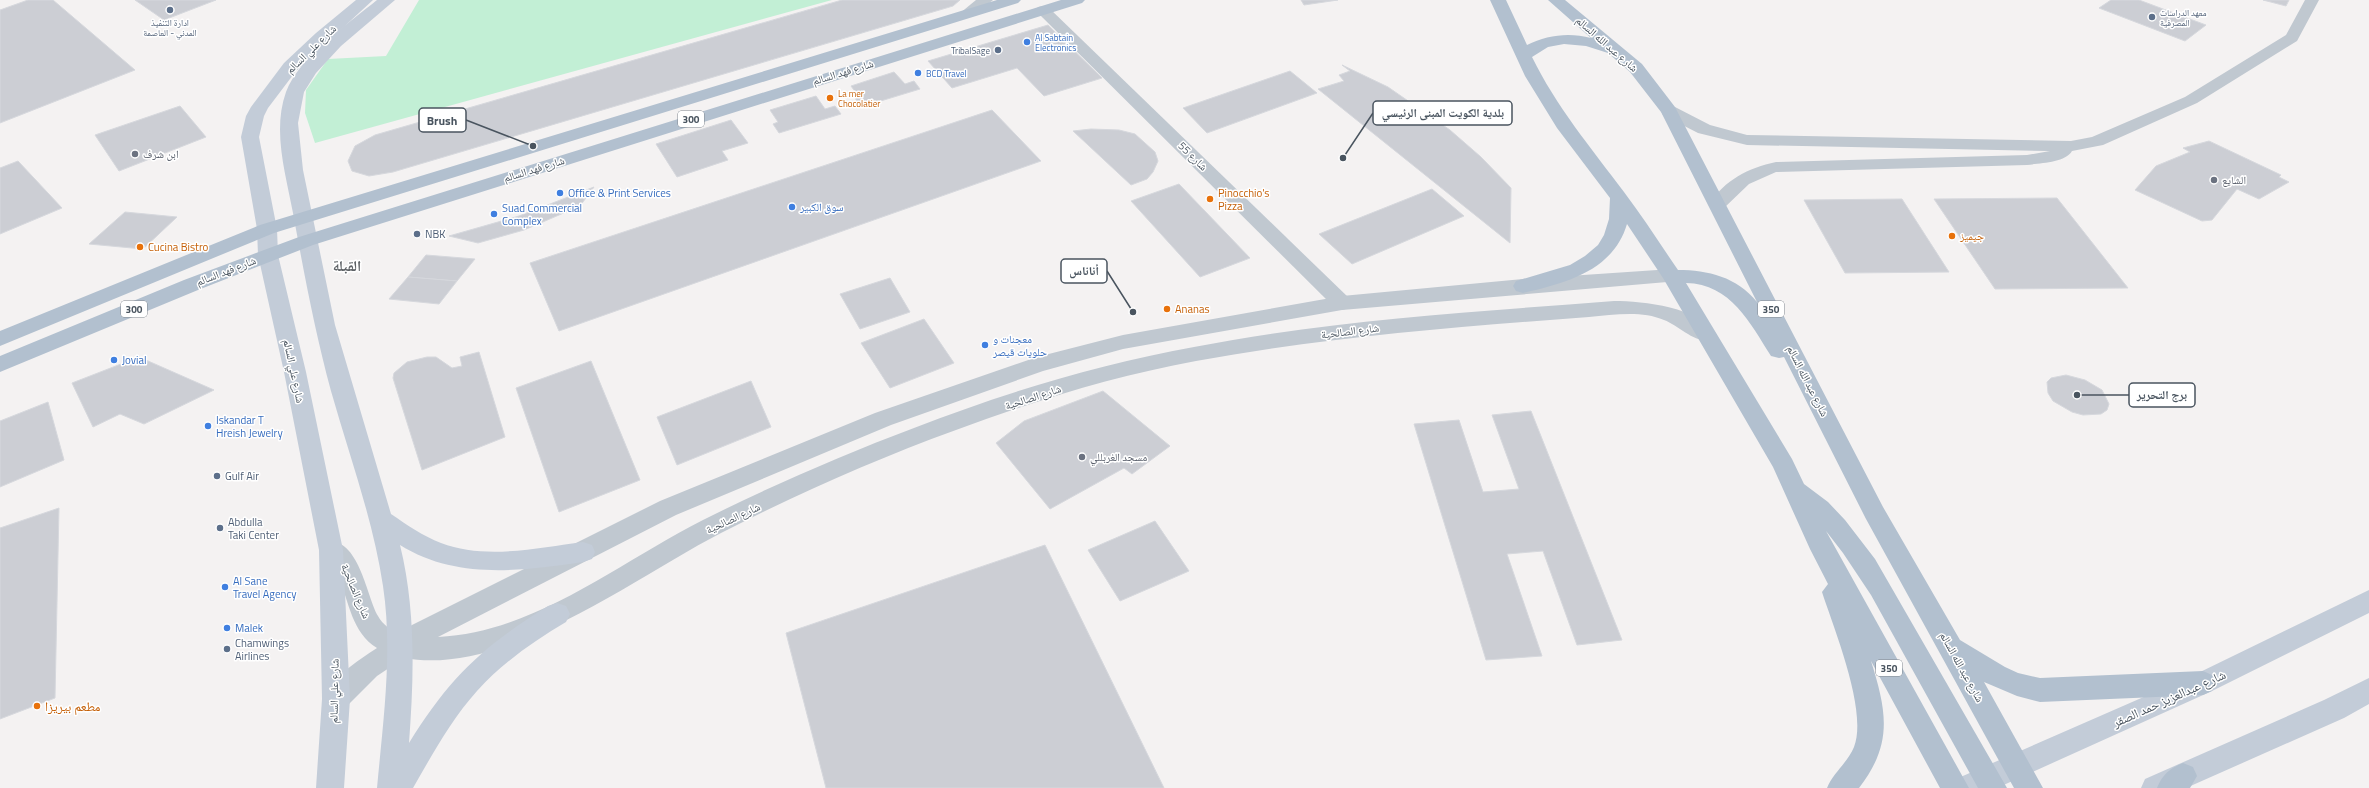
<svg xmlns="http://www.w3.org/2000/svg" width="2369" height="788" viewBox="0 0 2369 788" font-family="'Titillium Web','Noto Naskh Arabic',sans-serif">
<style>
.green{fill:#c2efd5}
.building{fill:#ccced4;stroke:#d6d8dd}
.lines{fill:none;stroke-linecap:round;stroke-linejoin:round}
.minor{fill:#c0c8d0;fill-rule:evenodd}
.tertiary{fill:#c0c8d0;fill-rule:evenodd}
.secondary{fill:#c3ccd8;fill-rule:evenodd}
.primary{fill:#b2c0cf;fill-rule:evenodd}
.service-dot{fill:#5c6f8a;stroke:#fff;stroke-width:1.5}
.shop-dot{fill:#3f7fe0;stroke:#fff;stroke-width:1.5}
.food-dot{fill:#e8710a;stroke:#fff;stroke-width:1.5}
.worship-dot{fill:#6b7280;stroke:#fff;stroke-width:1.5}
.labels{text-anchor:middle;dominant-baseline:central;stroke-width:3;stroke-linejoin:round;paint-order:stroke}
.far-service-label{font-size:9px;fill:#4e5e75;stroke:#fff;text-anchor:start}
.far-shop-label{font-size:9px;fill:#366cbe;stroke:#fff;text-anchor:start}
.far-food-label{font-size:9px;fill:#c56008;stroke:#fff;text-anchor:start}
.shield{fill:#fff;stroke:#80878f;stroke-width:1}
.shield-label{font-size:10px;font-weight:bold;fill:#49545f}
.street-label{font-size:11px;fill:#49545f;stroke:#fff}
.worship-label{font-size:11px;fill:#5b616d;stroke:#fff;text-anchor:start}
.shop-label{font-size:11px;fill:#366cbe;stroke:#fff;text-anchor:start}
.food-label{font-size:11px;fill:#c56008;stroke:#fff;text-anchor:start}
.service-label{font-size:11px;fill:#4e5e75;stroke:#fff;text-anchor:start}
.near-street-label{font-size:13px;fill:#49545f;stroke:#fff}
.near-food-label{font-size:13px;fill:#c56008;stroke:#fff;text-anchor:start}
.district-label{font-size:15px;font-weight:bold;fill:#5e6266;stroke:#fff}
.leader{fill:none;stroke:#49545f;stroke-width:1.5}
.callout-dot{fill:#49545f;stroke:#fff;stroke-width:1.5}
.callout{fill:#fff;stroke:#49545f;stroke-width:1.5}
.callout-label{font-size:12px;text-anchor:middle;font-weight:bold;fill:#49545f}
</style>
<rect width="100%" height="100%" fill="#f4f2f2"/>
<path class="green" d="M 419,0 L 832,0 L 315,143 L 305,113 L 306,90 L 328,59 L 386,56 Z"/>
<g class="building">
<path d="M 28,0 L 53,0 L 135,70 L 0,123 L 0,10 Z"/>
<path d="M 135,0 L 216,0 L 164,20 Z"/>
<path d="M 842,0 L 960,0 L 953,6 L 393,172 L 369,176 L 352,171 L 348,161 L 355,146 L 375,135 Z"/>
<path d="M 1301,0 L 1338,0 L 1304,5 Z"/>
<path d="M 2111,0 L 2139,0 L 2206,25 L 2185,41 L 2099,8 Z"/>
<path d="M 2263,0 L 2289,0 L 2286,6 Z"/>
<path d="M 1048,25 L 1102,78 L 1044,96 L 1017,68 L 952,88 L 928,61 Z"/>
<path d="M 1342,65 L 1388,87 L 1450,130 L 1481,157 L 1511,188 L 1510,243 L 1318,89 L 1344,81 L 1339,75 L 1350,71 Z"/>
<path d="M 1290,71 L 1317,93 L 1207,133 L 1183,108 Z"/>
<path d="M 894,72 L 905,84 L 914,81 L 920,89 L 861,107 L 855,98 L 859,97 L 851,86 Z"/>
<path d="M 816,96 L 825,109 L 835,106 L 841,114 L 779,133 L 773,124 L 778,122 L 770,110 Z"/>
<path d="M 180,106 L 206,137 L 119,171 L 95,135 Z"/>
<path d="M 992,110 L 1041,161 L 559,331 L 530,263 Z"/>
<path d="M 731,120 L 748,143 L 722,151 L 728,160 L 677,177 L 656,144 Z"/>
<path d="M 1091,129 L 1119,130 L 1135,134 L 1155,152 L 1158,161 L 1153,172 L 1147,179 L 1131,185 L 1073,131 Z"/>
<path d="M 2209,141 L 2281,175 L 2279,177 L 2289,182 L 2259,199 L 2237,189 L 2212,220 L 2202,221 L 2135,190 L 2156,166 L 2190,152 L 2183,148 Z"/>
<path d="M 18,161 L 62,208 L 0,234 L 0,168 Z"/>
<path d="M 1179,184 L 1250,258 L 1200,277 L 1131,201 Z"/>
<path d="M 594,187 L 580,206 L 524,230 L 478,243 L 449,236 L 519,216 Z"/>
<path d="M 1432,189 L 1464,216 L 1352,264 L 1319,234 Z"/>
<path d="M 2057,198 L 2128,288 L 1995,289 L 1934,199 Z"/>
<path d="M 1902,199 L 1949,272 L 1845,273 L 1804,200 Z"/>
<path d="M 125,212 L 177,217 L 143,249 L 89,244 Z"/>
<path d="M 426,255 L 475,259 L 457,281 L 408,277 Z"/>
<path d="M 408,277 L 457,281 L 439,304 L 389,299 Z"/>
<path d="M 890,278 L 910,312 L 860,329 L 840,294 Z"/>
<path d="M 924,319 L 954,363 L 890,388 L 861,343 Z"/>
<path d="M 479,352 L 505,437 L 422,470 L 393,378 L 394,373 L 407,362 L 427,357 L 436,357 L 452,368 L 462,366 L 460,357 Z"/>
<path d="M 139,357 L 214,390 L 144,424 L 120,414 L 93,427 L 72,383 Z"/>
<path d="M 591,361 L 640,480 L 559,512 L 516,388 Z"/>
<path d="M 2066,375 L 2085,380 L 2102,390 L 2109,404 L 2107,410 L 2101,414 L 2083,415 L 2072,412 L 2053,401 L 2048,393 L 2047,382 L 2051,378 Z"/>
<path d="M 751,381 L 771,427 L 677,465 L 657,417 Z"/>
<path d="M 1103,391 L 1170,446 L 1132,474 L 1124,468 L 1050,509 L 996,443 L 1024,421 Z"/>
<path d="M 48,402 L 64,460 L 0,487 L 0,421 Z"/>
<path d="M 1531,411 L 1622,640 L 1577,645 L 1543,551 L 1507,554 L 1542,656 L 1486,660 L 1414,424 L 1459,420 L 1483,492 L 1519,489 L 1492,415 Z"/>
<path d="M 59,508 L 55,698 L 0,719 L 0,528 Z"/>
<path d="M 1155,521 L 1189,571 L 1120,601 L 1088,550 Z"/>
<path d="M 1045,545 L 1164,788 L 826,788 L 786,633 Z"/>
</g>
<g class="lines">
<g class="minor">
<path d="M 976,0 L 993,0 L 972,17 L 962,17 L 959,14 Z"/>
<path d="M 2305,0 L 2319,0 L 2297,41 L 2197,103 L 2103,145 L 2072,151 C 2065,163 2040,163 2027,165 L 1776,172 L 1749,184 L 1724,208 L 1712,208 L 1709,204 C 1725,180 1748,168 1776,162 L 2027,155 L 2050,151 L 1747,145 L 1698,133 L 1663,115 L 1661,111 L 1663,107 L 1675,107 L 1710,125 L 1747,135 L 2071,141 L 2092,137 L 2185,97 L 2286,35 Z"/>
<path d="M 1043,6 L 1048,7 L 1349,298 L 1352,303 L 1349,308 L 1342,310 L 1335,308 L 1038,13 L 1036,10 L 1038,7 Z"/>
</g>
<path class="tertiary" d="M 1672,269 L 1679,271 L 1682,276 L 1679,281 L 1342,310 L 1123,349 L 1043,371 L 891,425 L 676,515 L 438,637 C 536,632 618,563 703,520 C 771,486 842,455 914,428 C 1004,393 1099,364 1194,347 C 1332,320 1474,312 1614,301 C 1644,301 1699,307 1717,335 L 1713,340 C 1696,345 1680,326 1664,320 C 1641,310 1613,315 1589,317 C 1457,327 1326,337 1196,361 C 1114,376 1034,401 956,430 C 876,459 797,494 721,533 C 635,577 506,677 404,658 L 377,676 L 346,707 L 336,711 L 326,707 L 322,699 C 332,678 357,661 377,648 C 352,633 349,602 339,578 C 334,567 324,560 319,550 L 322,543 C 358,531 366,595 378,616 C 383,625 390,629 398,634 L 412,625 L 660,501 L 875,413 L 1037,357 L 1123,335 L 1342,296 L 1523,279 Z"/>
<g class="secondary">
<path d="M 356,0 L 373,0 L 296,71 L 268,108 L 264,116 L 259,137 L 277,229 L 278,255 L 306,372 L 343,550 L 350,699 L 344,788 L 316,788 L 322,699 L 319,550 L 284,372 L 258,255 L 257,229 L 241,137 L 246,116 L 251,107 L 284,63 L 316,33 Z"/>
<path d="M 377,0 L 395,0 L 341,46 L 316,73 L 304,92 L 298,123 L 303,170 L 335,325 L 391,514 C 407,525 423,536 441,543 C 485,560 538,548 583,542 L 592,545 L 595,552 L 592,559 L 583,562 C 521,571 456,580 400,545 C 416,610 414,676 409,743 C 450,677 482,647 548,606 L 557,603 L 566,606 L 570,614 L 566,622 C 534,641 502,663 477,691 C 451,720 432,755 413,788 L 377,788 C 383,722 393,652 383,586 C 373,519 349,455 331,391 C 315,332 304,273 293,213 C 286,175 272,131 286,92 C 299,57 349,23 377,0 Z"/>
<path d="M 2369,590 L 2369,613 L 2212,691 L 1997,788 L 1952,788 L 1956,779 L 2194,675 Z"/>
<path d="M 2369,678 L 2369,704 L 2344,718 L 2186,788 L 2141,788 L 2145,779 L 2324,700 Z"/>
</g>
<g class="primary">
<path d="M 997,0 L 1021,0 L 1018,3 L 274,233 L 0,346 L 0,331 L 260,225 Z"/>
<path d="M 1061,0 L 1085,0 L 1082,3 L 313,245 L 198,290 L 0,372 L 0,356 L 184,280 L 299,237 Z"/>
<path d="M 1490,0 L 1506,0 L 1527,45 C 1547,35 1569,32 1591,38 L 1548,0 L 1565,0 L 1642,64 L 1675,107 L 1883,507 L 1960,640 L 2005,667 L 2018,673 L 2040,678 L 2203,671 L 2212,675 L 2216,683 L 2212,691 L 2203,695 L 2040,702 L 2017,696 L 1984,682 L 2043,788 L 2014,788 L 1866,519 L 1784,357 L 1779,358 L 1771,356 C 1750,323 1731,284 1686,283 L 1792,459 L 1804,484 L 1828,502 L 1845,520 L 1875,559 L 2007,788 L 1978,788 L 1871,595 L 1843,553 L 1826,531 L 1969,788 L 1940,788 L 1871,661 C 1887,712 1893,744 1859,788 L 1827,788 C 1833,773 1848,762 1854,747 C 1868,711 1834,629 1822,592 L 1828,584 L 1810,549 L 1773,467 L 1663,278 L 1627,224 C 1613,271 1566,283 1523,293 L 1516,291 L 1513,286 L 1516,281 L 1570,265 L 1585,256 L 1598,245 L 1604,235 L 1609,219 L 1610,198 L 1557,128 L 1525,76 ZM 1564,44 L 1586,46 L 1608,53 L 1630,72 L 1661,112 L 1757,302 C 1737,277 1708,270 1678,270 C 1660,244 1643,217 1624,192 C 1591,148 1556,106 1532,57 L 1548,47 Z"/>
<path d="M 2183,763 L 2193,767 L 2197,776 L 2190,788 L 2157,788 C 2162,775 2170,768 2183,763 Z"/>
</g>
</g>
<g class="service-dot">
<circle cx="170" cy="10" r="4"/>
<circle cx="2152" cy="17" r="4"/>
<circle cx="998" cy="50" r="4"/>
<circle cx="417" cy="234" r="4"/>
<circle cx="217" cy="476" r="4"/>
<circle cx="220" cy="528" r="4"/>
<circle cx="227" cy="649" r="4"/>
</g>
<g class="shop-dot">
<circle cx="1027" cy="42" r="4"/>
<circle cx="918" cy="73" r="4"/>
<circle cx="560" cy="193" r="4"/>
<circle cx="792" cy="207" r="4"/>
<circle cx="494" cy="214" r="4"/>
<circle cx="985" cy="345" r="4"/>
<circle cx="114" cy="360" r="4"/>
<circle cx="208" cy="426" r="4"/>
<circle cx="225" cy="587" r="4"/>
<circle cx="227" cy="628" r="4"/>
</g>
<g class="food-dot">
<circle cx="830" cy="98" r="4"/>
<circle cx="1210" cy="199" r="4"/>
<circle cx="1952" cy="236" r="4"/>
<circle cx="140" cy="247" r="4"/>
<circle cx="1167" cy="309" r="4"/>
<circle cx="37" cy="706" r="4"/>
</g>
<g class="worship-dot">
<circle cx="135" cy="154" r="4"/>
<circle cx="2214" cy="180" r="4"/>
<circle cx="1082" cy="457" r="4"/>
</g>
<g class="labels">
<g class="far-service-label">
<text x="2160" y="12">معهد الدراسات<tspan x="2160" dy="10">المصرفية</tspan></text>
<text x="170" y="22" text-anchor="middle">ادارة التنفيذ<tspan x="170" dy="10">المدني - العاصمة</tspan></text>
<text x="990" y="50" text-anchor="end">TribalSage</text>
</g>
<g class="far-shop-label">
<text x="1035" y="37">Al Sabtain<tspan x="1035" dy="10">Electronics</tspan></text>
<text x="926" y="73">BCD Travel</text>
</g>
<g class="far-food-label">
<text x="838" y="93">La mer<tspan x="838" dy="10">Chocolatier</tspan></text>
</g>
<g class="shield">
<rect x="678" y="111" width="26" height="16" rx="3"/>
<rect x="121" y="301" width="26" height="16" rx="3"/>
<rect x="1758" y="301" width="26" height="16" rx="3"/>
<rect x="1876" y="660" width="26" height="16" rx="3"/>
</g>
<g class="shield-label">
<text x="691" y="119">300</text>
<text x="134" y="309">300</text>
<text x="1771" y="309">350</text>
<text x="1889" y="668">350</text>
</g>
<g class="street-label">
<text transform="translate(1607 44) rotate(41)">شارع عبد الله السالم</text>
<text transform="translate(311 49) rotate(-44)">شارع علي السالم</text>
<text transform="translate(843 72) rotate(-17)">شارع فهد السالم</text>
<text transform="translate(1193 156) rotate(44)">شارع 55</text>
<text transform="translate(534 169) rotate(-17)">شارع فهد السالم</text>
<text transform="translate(226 271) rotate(-21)">شارع فهد السالم</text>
<text transform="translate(1350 331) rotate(-7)">شارع الصالحية</text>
<text transform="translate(294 371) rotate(78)">شارع علي السالم</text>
<text transform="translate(1808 381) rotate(63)">شارع عبد الله السالم</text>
<text transform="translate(1033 397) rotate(-18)">شارع الصالحية</text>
<text transform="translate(733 518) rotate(-25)">شارع الصالحية</text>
<text transform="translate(356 591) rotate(67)">شارع الصالحية</text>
<text transform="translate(1962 667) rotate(61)">شارع عبد الله السالم</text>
<text transform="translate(334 691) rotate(-89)">شارع علي السالم</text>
</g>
<g class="worship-label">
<text x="143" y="154">ابن شرف</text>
<text x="2222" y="180">الشايع</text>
<text x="1090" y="457">مسجد الغربللي</text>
</g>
<g class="shop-label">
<text x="568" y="193">Office &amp; Print Services</text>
<text x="800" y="207">سوق الكبير</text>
<text x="502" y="208">Suad Commercial<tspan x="502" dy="13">Complex</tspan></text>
<text x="993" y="339">معجنات و<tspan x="993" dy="13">حلويات قيصر</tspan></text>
<text x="122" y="360">Jovial</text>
<text x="216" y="420">Iskandar T<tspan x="216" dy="13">Hreish Jewelry</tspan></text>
<text x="233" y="581">Al Sane<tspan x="233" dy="13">Travel Agency</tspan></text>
<text x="235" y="628">Malek</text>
</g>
<g class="food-label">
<text x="1218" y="193">Pinocchio's<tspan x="1218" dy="13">Pizza</tspan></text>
<text x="1960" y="236">جيميز</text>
<text x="148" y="247">Cucina Bistro</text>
<text x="1175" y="309">Ananas</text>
</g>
<g class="service-label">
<text x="425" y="234">NBK</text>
<text x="225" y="476">Gulf Air</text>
<text x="228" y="522">Abdulla<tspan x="228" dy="13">Taki Center</tspan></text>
<text x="235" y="643">Chamwings<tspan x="235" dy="13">Airlines</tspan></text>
</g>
<g class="near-street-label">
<text transform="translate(2169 698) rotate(-24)">شارع عبدالعزيز حمد الصقر</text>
</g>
<g class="near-food-label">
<text x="45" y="706">مطعم بيريزا</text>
</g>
<g class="district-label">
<text x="347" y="265">القبلة</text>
</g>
</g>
<path class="leader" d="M1343 158L1373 113M533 146L466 120M1133 312L1107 271M2077 395L2129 395"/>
<g class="callout-dot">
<circle cx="1343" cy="158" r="4"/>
<circle cx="533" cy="146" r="4"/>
<circle cx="1133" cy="312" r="4"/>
<circle cx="2077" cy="395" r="4"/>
</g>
<g class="callout">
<rect x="1373" y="101" width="139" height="24" rx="4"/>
<rect x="419" y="108" width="47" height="24" rx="4"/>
<rect x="1061" y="259" width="46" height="24" rx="4"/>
<rect x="2129" y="383" width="66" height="24" rx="4"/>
</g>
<g class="callout-label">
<text x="1443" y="117">بلدية الكويت المبنى الرئيسي</text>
<text x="442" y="125">Brush</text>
<text x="1084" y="275">أناناس</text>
<text x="2162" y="399">برج التحرير</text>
</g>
</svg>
